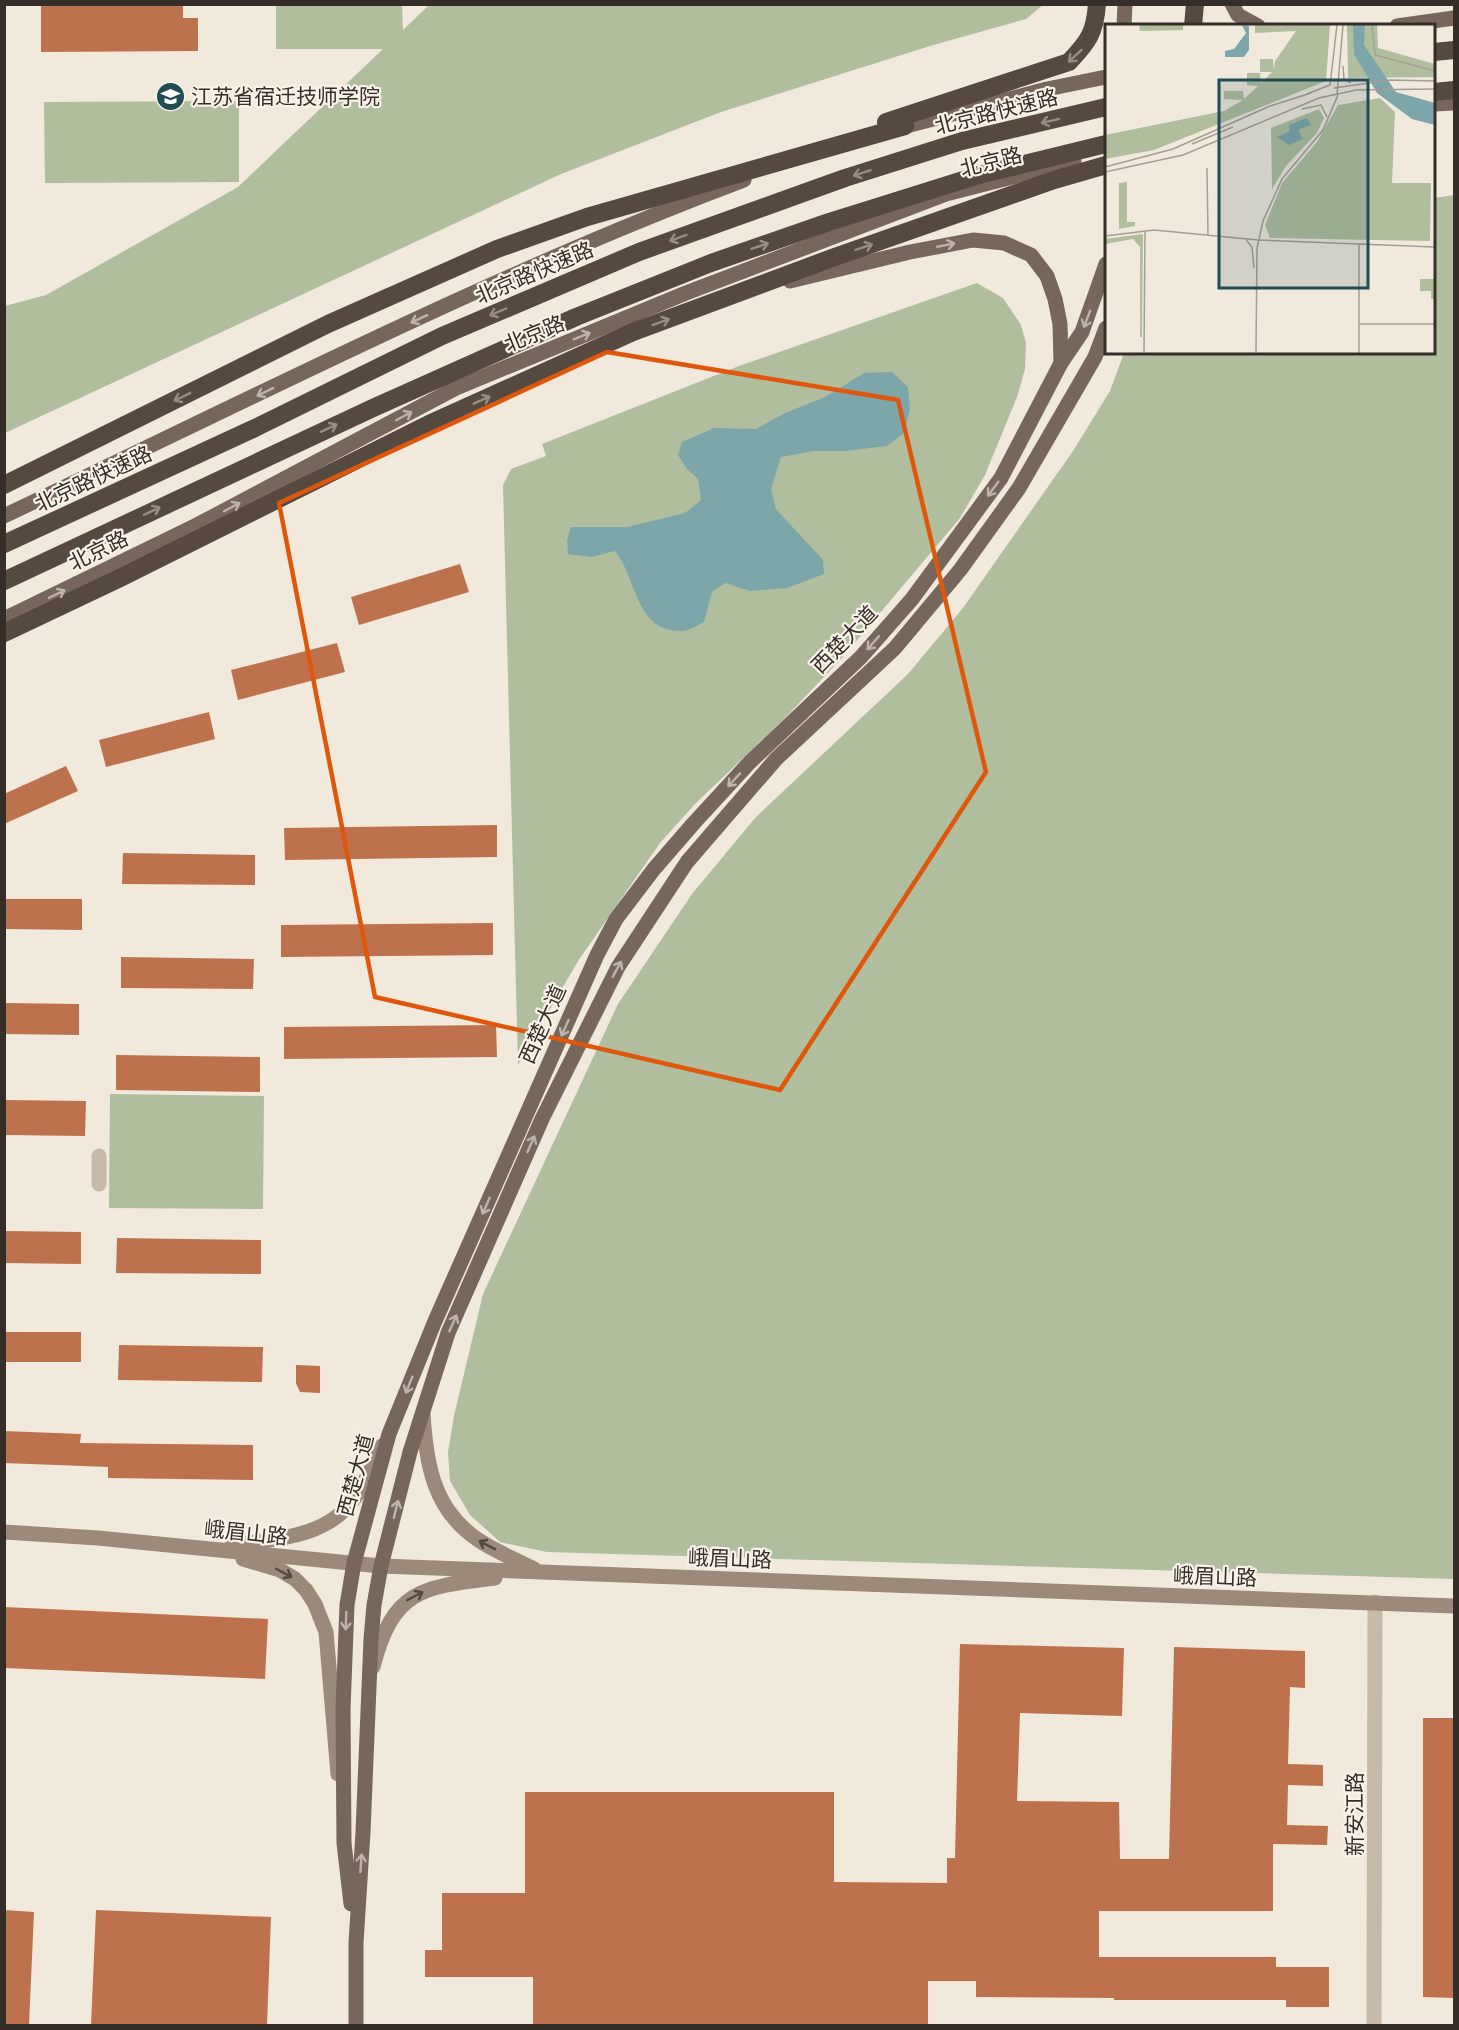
<svg xmlns="http://www.w3.org/2000/svg" width="1459" height="2030" viewBox="0 0 1459 2030" font-family="'Titillium Web','Noto Sans SC',sans-serif">
<style>
.green{fill:#b0be9d}
.water{fill:#7da6ab}
.building{fill:#bd724d}
.lines{fill:none;stroke-linecap:round;stroke-linejoin:round}
.street{stroke:#c8baa9;stroke-width:15}
.secondary{stroke:#9b897b;stroke-width:15}
.primary{stroke:#76665b;stroke-width:15}
.highway{stroke:#564940;stroke-width:18}
.oneway{stroke:#978d83}
.oneway2{stroke:#beb3a9}
.oneway3{stroke:#544941}
.marked{fill:none;stroke:#df570d;stroke-width:4.5;stroke-linejoin:round}
.labels{text-anchor:middle;dominant-baseline:central;stroke-width:4.5;stroke-linejoin:round;paint-order:stroke}
.poi-label{font-size:21px;fill:#352e28;stroke:#f8f2e8;text-anchor:start}
.street-label{font-size:21px;fill:#352e28;stroke:#f8f2e8}
.inset-road{fill:none;stroke:#a59e94;stroke-width:1.5}
.view{fill:#214c54;fill-opacity:0.15;stroke:#214c54;stroke-width:3}
.inset-edge{fill:none;stroke:#352e28;stroke-width:3}
</style>
<rect width="100%" height="100%" fill="#f0e9dc"/>
<g class="green">
<path d="M 429,5 L 429,4 L 1043,5 L 1026,19 L 930,46 L 721,112 L 561,174 L 5,433 L 5,306 L 46,295 L 238,187 L 383,49 L 276,49 L 276,5 L 402,5 L 403,30 Z"/>
<path d="M 239,101 L 239,182 L 45,183 L 44,102 Z"/>
<path d="M 1454,195 L 1454,1579 L 547,1552 L 500,1542 L 470,1515 L 450,1481 L 448,1452 L 454,1416 L 483,1294 L 618,1004 L 692,894 L 756,817 L 908,674 L 963,608 L 1073,451 L 1110,391 L 1124,353 L 1434,352 L 1434,198 Z"/>
<path d="M 977,283 L 1003,298 L 1021,325 L 1026,343 L 1025,369 L 1017,397 L 985,475 L 960,518 L 842,658 L 785,718 L 695,804 L 660,843 L 578,961 L 518,1065 L 503,485 L 511,469 L 546,456 L 542,444 L 739,366 Z"/>
<path d="M 110,1094 L 264,1096 L 263,1209 L 109,1208 Z"/>
</g>
<path class="water" d="M 892,372 L 908,387 L 910,409 L 904,433 L 887,446 L 844,451 L 813,451 L 781,457 L 771,489 L 776,509 L 823,560 L 824,574 L 787,588 L 750,591 L 725,583 L 712,592 L 704,622 C 698,625 689,631 682,631 C 635,632 638,580 615,551 L 591,557 L 568,554 L 567,540 L 571,527 L 627,527 L 685,513 L 701,500 L 698,479 L 687,469 L 678,455 L 682,442 L 714,428 L 756,429 L 785,413 L 825,397 L 864,373 Z"/>
<g class="building">
<path d="M 41,4 L 183,4 L 183,18 L 198,18 L 198,51 L 41,52 Z"/>
<path d="M 460,564 L 469,592 L 359,625 L 351,597 Z"/>
<path d="M 337,643 L 345,672 L 238,700 L 231,670 Z"/>
<path d="M 209,712 L 215,739 L 106,767 L 99,740 Z"/>
<path d="M 66,766 L 78,791 L 4,824 L 4,794 Z"/>
<path d="M 497,825 L 497,857 L 285,860 L 284,828 Z"/>
<path d="M 123,853 L 255,855 L 255,885 L 122,884 Z"/>
<path d="M 4,899 L 82,899 L 82,930 L 4,929 Z"/>
<path d="M 493,923 L 493,955 L 281,957 L 281,925 Z"/>
<path d="M 121,957 L 254,959 L 253,989 L 121,988 Z"/>
<path d="M 4,1003 L 79,1004 L 79,1035 L 4,1034 Z"/>
<path d="M 496,1025 L 497,1057 L 284,1059 L 284,1027 Z"/>
<path d="M 116,1055 L 260,1057 L 260,1092 L 116,1090 Z"/>
<path d="M 4,1100 L 86,1101 L 85,1136 L 4,1135 Z"/>
<path d="M 4,1231 L 81,1232 L 81,1264 L 4,1263 Z"/>
<path d="M 117,1238 L 261,1240 L 261,1274 L 116,1273 Z"/>
<rect x="4" y="1332" width="77" height="30"/>
<path d="M 119,1345 L 263,1347 L 262,1382 L 118,1380 Z"/>
<path d="M 296,1365 L 320,1366 L 320,1393 L 300,1392 L 296,1383 Z"/>
<path d="M 4,1431 L 81,1434 L 80,1443 L 253,1445 L 253,1480 L 108,1478 L 108,1467 L 4,1463 Z"/>
<path d="M 4,1607 L 268,1619 L 265,1679 L 4,1668 Z"/>
<path d="M 960,1644 L 1124,1648 L 1122,1716 L 1020,1713 L 1017,1801 L 1119,1802 L 1120,1859 L 1169,1859 L 1174,1647 L 1305,1651 L 1305,1688 L 1290,1687 L 1288,1764 L 1323,1765 L 1323,1786 L 1288,1785 L 1287,1825 L 1328,1826 L 1327,1845 L 1273,1844 L 1273,1911 L 1099,1911 L 1099,1957 L 1276,1957 L 1276,1967 L 1329,1967 L 1329,2007 L 1286,2007 L 1286,2000 L 1114,2000 L 1114,1998 L 976,1997 L 976,1981 L 928,1981 L 928,2025 L 533,2025 L 533,1977 L 425,1977 L 425,1950 L 442,1950 L 442,1893 L 525,1893 L 525,1792 L 834,1792 L 834,1882 L 947,1883 L 947,1858 L 955,1858 Z"/>
<path d="M 1423,1718 L 1455,1718 L 1455,1998 L 1423,1997 Z"/>
<path d="M 4,1910 L 34,1912 L 29,2025 L 4,2025 Z"/>
<path d="M 96,1910 L 271,1917 L 267,2025 L 91,2025 Z"/>
</g>
<g class="lines">
<g class="street">
<path d="M 99,1156 L 99,1184"/>
<path d="M 1374,2026 L 1375,1602"/>
</g>
<g class="secondary">
<path d="M 423,1414 C 426,1463 433,1509 477,1539 C 494,1551 515,1559 534,1569"/>
<path d="M 4,1532 L 98,1538 L 381,1566 L 1454,1606"/>
<path d="M 232,1545 C 275,1539 326,1538 354,1499 C 366,1483 373,1463 382,1446"/>
<path d="M 243,1559 L 280,1570 L 295,1579 L 306,1590 L 315,1604 L 326,1632 L 338,1774"/>
<path d="M 373,1667 C 393,1589 422,1587 495,1578"/>
</g>
<g class="primary">
<path d="M 1232,4 L 1238,15 L 1258,26"/>
<path d="M 1124,26 L 1125,4"/>
<path d="M 1397,26 L 1454,18"/>
<path d="M 1434,104 L 1454,103"/>
<path d="M 895,129 L 1047,89 L 1106,77"/>
<path d="M 790,281 L 910,252 L 973,240 L 1004,243 L 1031,255 L 1047,276 L 1055,299 L 1060,324 L 1061,363"/>
<path d="M 4,516 C 249,400 491,275 744,180"/>
<path d="M 4,619 L 197,525 L 456,388 L 686,293 L 946,194 L 1074,161"/>
<path d="M 351,1904 L 344,1843 L 343,1709 L 347,1605 L 354,1563 L 389,1434 L 435,1321 L 597,955 L 616,919 L 654,869 L 693,824 L 750,762 L 861,657 L 912,599 L 1001,478 L 1061,363 L 1082,332 L 1106,264"/>
<path d="M 356,2026 L 356,1943 L 363,1832 L 371,1639 L 374,1605 L 381,1566 L 410,1452 L 448,1333 L 542,1119 L 618,967 L 687,862 L 776,759 L 895,648 L 960,570 L 1019,488 L 1095,357 L 1106,328"/>
</g>
<g class="highway">
<path d="M 1193,26 L 1195,4"/>
<path d="M 1434,52 L 1454,50"/>
<path d="M 1434,92 L 1454,90"/>
<path d="M 886,122 L 1069,62 C 1088,42 1095,33 1097,4"/>
<path d="M 4,485 L 328,324 L 497,249 L 587,217 L 905,126"/>
<path d="M 4,544 L 255,428 L 442,336 L 639,252 L 845,178 L 962,141 L 1106,107"/>
<path d="M 4,581 L 373,408 L 576,317 L 711,263 L 829,222 L 979,175 L 1106,144"/>
<path d="M 4,633 L 120,578 L 429,424 L 633,332 L 832,258 L 1054,180 L 1106,165"/>
</g>
</g>
<defs><path id="oneway-shaft" d="M-6 0H5M1.5-3L5.5 0L1.5 3" fill="none" stroke-width="1.6" stroke-linecap="round" stroke-linejoin="round" transform="scale(1.5)"/></defs>
<g class="oneway">
<use href="#oneway-shaft" transform="translate(1075 56) rotate(137)"/>
<use href="#oneway-shaft" transform="translate(1050 121) rotate(167)"/>
<use href="#oneway-shaft" transform="translate(862 173) rotate(162)"/>
<use href="#oneway-shaft" transform="translate(678 238) rotate(160)"/>
<use href="#oneway-shaft" transform="translate(760 246) rotate(-19)"/>
<use href="#oneway-shaft" transform="translate(864 247) rotate(-19)"/>
<use href="#oneway-shaft" transform="translate(498 312) rotate(157)"/>
<use href="#oneway-shaft" transform="translate(661 322) rotate(-20)"/>
<use href="#oneway-shaft" transform="translate(182 397) rotate(154)"/>
<use href="#oneway-shaft" transform="translate(482 400) rotate(-24)"/>
<use href="#oneway-shaft" transform="translate(329 428) rotate(-25)"/>
<use href="#oneway-shaft" transform="translate(152 511) rotate(-25)"/>
</g>
<g class="oneway2">
<use href="#oneway-shaft" transform="translate(946 245) rotate(-11)"/>
<use href="#oneway-shaft" transform="translate(419 319) rotate(155)"/>
<use href="#oneway-shaft" transform="translate(1087 319) rotate(111)"/>
<use href="#oneway-shaft" transform="translate(582 336) rotate(-22)"/>
<use href="#oneway-shaft" transform="translate(265 392) rotate(154)"/>
<use href="#oneway-shaft" transform="translate(404 416) rotate(-28)"/>
<use href="#oneway-shaft" transform="translate(993 489) rotate(126)"/>
<use href="#oneway-shaft" transform="translate(232 507) rotate(-28)"/>
<use href="#oneway-shaft" transform="translate(57 594) rotate(-26)"/>
<use href="#oneway-shaft" transform="translate(873 643) rotate(131)"/>
<use href="#oneway-shaft" transform="translate(734 780) rotate(133)"/>
<use href="#oneway-shaft" transform="translate(617 969) rotate(-61)"/>
<use href="#oneway-shaft" transform="translate(565 1028) rotate(114)"/>
<use href="#oneway-shaft" transform="translate(531 1144) rotate(-66)"/>
<use href="#oneway-shaft" transform="translate(486 1206) rotate(114)"/>
<use href="#oneway-shaft" transform="translate(453 1323) rotate(-66)"/>
<use href="#oneway-shaft" transform="translate(409 1385) rotate(112)"/>
<use href="#oneway-shaft" transform="translate(396 1509) rotate(-76)"/>
<use href="#oneway-shaft" transform="translate(346 1621) rotate(92)"/>
<use href="#oneway-shaft" transform="translate(361 1863) rotate(-86)"/>
</g>
<g class="oneway3">
<use href="#oneway-shaft" transform="translate(487 1545) rotate(-153)"/>
<use href="#oneway-shaft" transform="translate(284 1573) rotate(28)"/>
<use href="#oneway-shaft" transform="translate(415 1596) rotate(-28)"/>
</g>
<path class="marked" d="M 607,352 L 898,400 L 986,772 L 780,1090 L 375,997 L 279,503 Z"/>
<defs>
<symbol id="school-disc" viewBox="-11 -11 22 22"><circle r="9.5" fill="#214c54" stroke="#f8f2e8"/><path d="M0-5L7-2L0 1L-7-2ZM-4 1L0 2.5L4 1V4Q0 6-4 4Z" fill="#fff"/></symbol>
</defs>
<g fill-rule="evenodd">
<use href="#school-disc" x="154" y="80" width="33" height="33"/>
</g>
<g class="labels">
<g class="poi-label">
<text x="191" y="96">江苏省宿迁技师学院</text>
</g>
<g class="street-label">
<text transform="translate(996 111) rotate(-14)">北京路快速路</text>
<text transform="translate(991 161) rotate(-14)">北京路</text>
<text transform="translate(534 272) rotate(-23)">北京路快速路</text>
<text transform="translate(534 333) rotate(-22)">北京路</text>
<text transform="translate(93 478) rotate(-25)">北京路快速路</text>
<text transform="translate(98 550) rotate(-26)">北京路</text>
<text transform="translate(844 639) rotate(-46)">西楚大道</text>
<text transform="translate(542 1024) rotate(-66)">西楚大道</text>
<text transform="translate(355 1475) rotate(-75)">西楚大道</text>
<text transform="translate(246 1532) rotate(6)">峨眉山路</text>
<text transform="translate(730 1558) rotate(2)">峨眉山路</text>
<text transform="translate(1215 1576) rotate(2)">峨眉山路</text>
<text transform="translate(1354 1814) rotate(-90)">新安江路</text>
</g>
</g>
<g transform="translate(1105 24)">
<rect width="330" height="330" fill="#f0e9dc"/>
<path d="M 34,1 L 78,1 L 78,6 L 35,7 ZM 150,1 L 225,1 L 221,57 L 49,126 L 0,135 L 0,111 L 119,87 L 138,76 L 119,75 L 119,67 L 138,67 L 139,75 L 153,62 L 142,61 L 142,49 L 155,49 L 156,59 L 167,48 L 155,48 L 155,35 L 168,35 L 169,46 L 170,37 L 191,7 L 150,9 ZM 242,1 L 272,1 L 273,24 L 330,40 L 330,53 L 243,54 ZM 275,74 L 290,88 L 287,159 L 326,159 L 325,217 L 165,214 L 160,201 L 177,159 L 212,118 L 233,81 ZM 214,85 L 219,94 L 212,109 L 181,142 L 167,165 L 166,104 ZM 22,158 L 22,198 L 30,198 L 30,202 L 14,205 L 14,159 ZM 38,210 L 37,313 L 35,313 L 35,223 L 28,215 L 0,220 L 0,215 ZM 315,255 L 330,255 L 330,275 L 326,275 L 326,267 L 315,267 Z" fill="#b0be9d"/>
<path d="M 137,1 L 144,2 L 144,26 L 139,33 L 120,33 L 120,27 L 129,25 L 141,9 ZM 248,1 L 260,1 L 259,21 L 291,68 L 330,79 L 330,101 L 307,95 L 272,69 L 249,30 ZM 202,94 L 206,101 L 193,106 L 198,115 L 184,121 L 172,113 L 185,107 L 184,101 Z" fill="#7da6ab"/>
<path class="inset-road" d="M 267,1 L 270,31 L 330,47M 238,42 L 239,55 L 246,59M 229,64 L 285,56 L 330,57M 202,70 L 225,61 L 232,1M 232,71 L 238,1M 197,85 L 216,81 L 222,93M 87,120 L 128,103M 0,143 L 68,125 L 165,82 L 206,69M 102,144 L 103,212M 0,148 L 78,131 L 214,74 L 251,66 L 330,65M 0,212 L 49,206 L 153,216 L 330,223M 141,216 L 147,223 L 149,244M 254,300 L 330,300M 39,329 L 40,207M 151,329 L 152,224 L 158,197 L 177,155 L 218,106 L 233,71M 254,329 L 254,220"/>
<path class="view" d="M 114,56 L 263,56 L 263,264 L 114,264 Z"/>
<rect width="330" height="330" class="inset-edge"/>
</g>
<rect width="1459" height="2030" fill="none" stroke="#352e28" stroke-width="12"/>
</svg>
